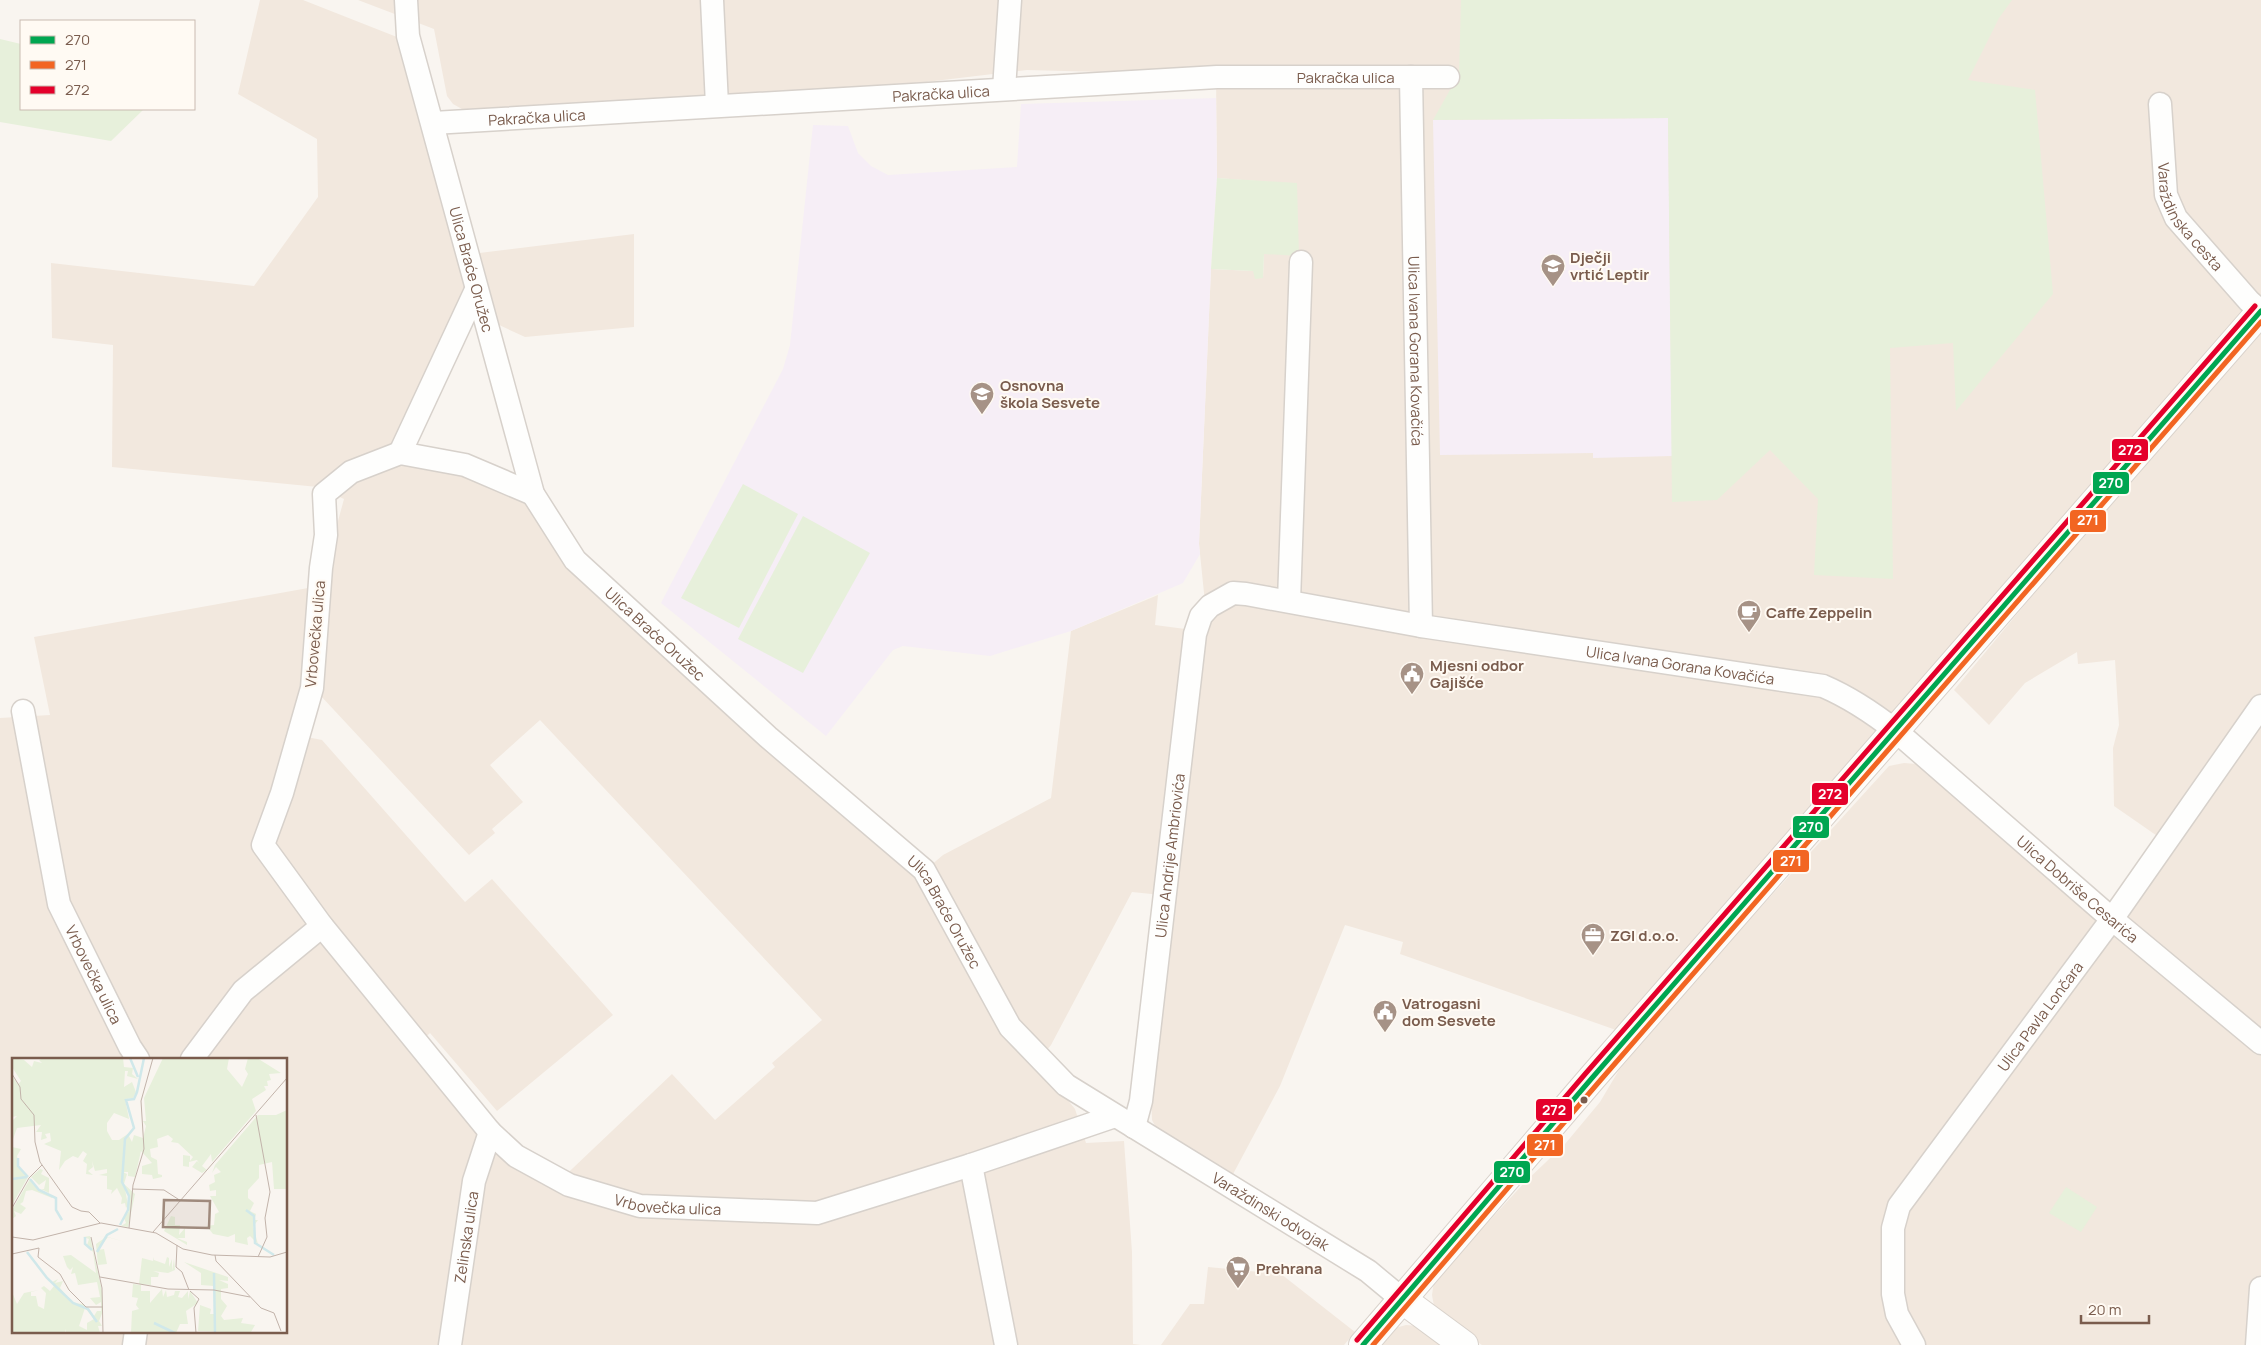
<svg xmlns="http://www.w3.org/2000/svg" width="2261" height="1345" viewBox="0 0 2261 1345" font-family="Manrope,sans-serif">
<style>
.residential{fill:#f2e8de;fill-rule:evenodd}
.education{fill:#f6eef6}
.green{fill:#e7f0db}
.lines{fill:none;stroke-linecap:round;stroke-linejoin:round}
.street-casing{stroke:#d7d1cb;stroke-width:25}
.secondary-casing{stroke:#d9d2cb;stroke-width:30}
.street{stroke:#fefefd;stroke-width:22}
.secondary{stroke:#fefefd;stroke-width:28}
.bus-1-casing{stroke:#fffaf3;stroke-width:9}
.bus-2-casing{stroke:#fffaf3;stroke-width:9}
.bus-3-casing{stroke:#fffaf3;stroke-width:9}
.bus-1{stroke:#00a651;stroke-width:5}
.bus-2{stroke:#f26522;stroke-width:5}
.bus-3{stroke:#e4002b;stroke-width:5}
.bus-dot{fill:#7a5c4d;stroke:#fffaf3;stroke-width:2}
.labels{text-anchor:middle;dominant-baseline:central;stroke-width:4;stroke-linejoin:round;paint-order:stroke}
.street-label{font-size:15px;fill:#7a5c4d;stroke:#fffaf3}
.poi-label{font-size:15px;font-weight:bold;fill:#7a5c4d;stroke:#fffaf3;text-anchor:start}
.inset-river{fill:none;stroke:#d0e8ea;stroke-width:2.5}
.inset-road{fill:none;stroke:#c2b3aa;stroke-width:1}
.view{fill:#9f8a7d;fill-opacity:0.15;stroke:#9f8a7d;stroke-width:2.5}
.inset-edge{fill:none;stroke:#7a5c4d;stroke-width:2.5}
.line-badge{stroke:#fffaf3;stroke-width:2}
.badge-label{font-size:14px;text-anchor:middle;font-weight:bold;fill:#fff}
</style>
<rect width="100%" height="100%" fill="#f9f5f0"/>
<g class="residential">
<path d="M 260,0 L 303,0 L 407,41 L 471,254 L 634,234 L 634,327 L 525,337 L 473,313 L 413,445 L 415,467 L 449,466 L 518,489 L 585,561 L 923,872 L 943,855 L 1051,798 L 1071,631 L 1158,595 L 1155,625 L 1208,632 L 1199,544 L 1211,269 L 1253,271 L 1263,278 L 1264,254 L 1297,184 L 1217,178 L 1216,75 L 1027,70 L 834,93 L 475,111 L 462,109 L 453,104 L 447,96 L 434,29 L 358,0 L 2261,0 L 2261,295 L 1616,1030 L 1400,954 L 1403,942 L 1345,925 L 1280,1086 L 1232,1176 L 1156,1128 L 1152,1120 L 1151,1096 L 1171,896 L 1132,892 L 1051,1045 L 1037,1062 L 1075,1109 L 1086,1143 L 1124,1141 L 1132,1252 L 1133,1344 L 1141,1345 L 0,1345 L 0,718 L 50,715 L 34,637 L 308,588 L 306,665 L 292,734 L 322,740 L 465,902 L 492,879 L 613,1015 L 497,1111 L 430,1033 L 413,1049 L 553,1187 L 672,1074 L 715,1120 L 775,1067 L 772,1063 L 822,1020 L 540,720 L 490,765 L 523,802 L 492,829 L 495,833 L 469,855 L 320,695 L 335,532 L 344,499 L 318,487 L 112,467 L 113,345 L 52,338 L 51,263 L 254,286 L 318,197 L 317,139 L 238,94 ZM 14,1059 L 286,1059 L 286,1331 L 14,1331 Z"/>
<path d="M 2261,332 L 2261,1345 L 1482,1345 L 1443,1318 L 1434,1306 L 1432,1295 L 1434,1281 L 1525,1182 L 1565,1144 L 1600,1102 L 1619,1070 L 1691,984 L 1889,766 L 1904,763 L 1917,764 L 2087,908 L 2140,897 L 2176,849 L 2114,806 L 2113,748 L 2119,725 L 2115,660 L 2078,664 L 2077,652 L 2025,683 L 1989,725 L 1954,690 L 2051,573 Z"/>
<path d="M 1208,1267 L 1281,1274 L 1355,1332 L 1344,1345 L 1161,1345 L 1190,1304 L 1204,1304 Z"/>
<path d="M 1406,1325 L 1418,1326 L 1446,1345 L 1377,1345 L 1392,1329 Z"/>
</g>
<g class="education">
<path d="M 1216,98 L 1217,178 L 1211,269 L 1199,544 L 1200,554 L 1183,583 L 1071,631 L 990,656 L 903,646 L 893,650 L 826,736 L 661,603 L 783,369 L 790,345 L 813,125 L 848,126 L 858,153 L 871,166 L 888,175 L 1017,167 L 1021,104 Z"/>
<path d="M 1668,118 L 1672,456 L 1593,458 L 1593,453 L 1440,455 L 1433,120 Z"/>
</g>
<g class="green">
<path d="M 1461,0 L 2012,0 L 1999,18 L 1968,80 L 2035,90 L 2053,294 L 1956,411 L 1953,343 L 1890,348 L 1893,579 L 1814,575 L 1818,499 L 1770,450 L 1717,500 L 1672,502 L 1668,118 L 1433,120 L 1459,74 Z"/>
<path d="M 0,39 L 21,44 L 21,109 L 144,109 L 111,141 L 0,122 Z"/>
<path d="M 1217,178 L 1297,183 L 1299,256 L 1264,254 L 1263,278 L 1255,279 L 1253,271 L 1211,269 Z"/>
<path d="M 743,484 L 798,514 L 739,628 L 681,598 Z"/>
<path d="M 803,516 L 870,553 L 803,673 L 738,639 Z"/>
<path d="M 2066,1187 L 2097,1207 L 2081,1232 L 2049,1213 Z"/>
</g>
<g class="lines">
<defs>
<g id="street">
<path id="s1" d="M 406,0 L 408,36 L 533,494 L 575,560 L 768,737 L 924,870 L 1010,1027 L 1066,1085 L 1368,1271 L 1403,1300"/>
<path d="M 712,0 L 717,105"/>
<path id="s2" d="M 1411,77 L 1421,626"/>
<path d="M 1004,89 L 1010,0"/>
<path id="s3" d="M 2160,104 L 2166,195 L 2176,218 L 2249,301 L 2261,312"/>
<path id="s4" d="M 433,123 L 1217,77 L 1448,77"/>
<path d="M 400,453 L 476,290"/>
<path id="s5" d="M 533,494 L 465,465 L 400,453 L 351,472 L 324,494 L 326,535 L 321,568 L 312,688 L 282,793 L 263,845 L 322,926 L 490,1132 L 516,1156 L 569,1185 L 640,1206 L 817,1213 L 971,1165 L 1115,1116"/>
<path d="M 1289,601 L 1301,262"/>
<path id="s6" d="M 23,711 L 59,904 L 130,1047 L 138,1059"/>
<path d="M 192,1059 L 243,991 L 322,926"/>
<path id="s7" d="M 1134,1127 L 1141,1101 L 1195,634 L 1201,616 L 1210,606 L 1233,593 L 1246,594 L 1421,626 L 1823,686 C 1851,698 1873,713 1896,731 L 2112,919 L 2261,1043"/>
<path d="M 971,1165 L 1006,1345"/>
<path d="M 134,1345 L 136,1331"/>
<path id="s8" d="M 450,1345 L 474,1181 L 490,1132"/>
<path id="s9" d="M 1914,1345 L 1897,1314 L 1893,1294 L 1893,1228 L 1899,1206 L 2112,919 L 2261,706"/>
<path d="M 2257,1345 L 2261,1288"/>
</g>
<g id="secondary">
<path d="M 1403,1300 L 1464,1345"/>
<path d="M 1363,1345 L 1592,1078 L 2261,311"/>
</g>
</defs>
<use href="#street" class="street-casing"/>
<use href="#secondary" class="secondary-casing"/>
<use href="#street" class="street"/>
<use href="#secondary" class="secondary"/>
<defs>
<path id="bus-1" d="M 1363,1345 L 1592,1078 L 2261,311"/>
<path id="bus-2" d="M 1373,1345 L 1598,1083 L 2261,322"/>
<path id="bus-3" d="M 1357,1340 L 1586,1073 L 2255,306"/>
</defs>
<use href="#bus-1" class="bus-1-casing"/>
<use href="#bus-2" class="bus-2-casing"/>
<use href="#bus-3" class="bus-3-casing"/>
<use href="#bus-1" class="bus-1"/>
<use href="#bus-2" class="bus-2"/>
<use href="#bus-3" class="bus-3"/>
</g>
<defs>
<symbol id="school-pin" viewBox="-11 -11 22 30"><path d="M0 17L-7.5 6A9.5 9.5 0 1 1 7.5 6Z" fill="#a69286" stroke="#fffaf3"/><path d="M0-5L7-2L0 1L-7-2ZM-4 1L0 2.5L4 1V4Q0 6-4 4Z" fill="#fff"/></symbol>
<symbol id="cafe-pin" viewBox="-11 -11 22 30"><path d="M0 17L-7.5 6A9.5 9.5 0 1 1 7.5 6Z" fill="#a69286" stroke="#fffaf3"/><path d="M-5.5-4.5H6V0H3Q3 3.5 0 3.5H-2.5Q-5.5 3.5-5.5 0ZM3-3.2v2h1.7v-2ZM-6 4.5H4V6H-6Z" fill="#fff"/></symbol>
<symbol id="civic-pin" viewBox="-11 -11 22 30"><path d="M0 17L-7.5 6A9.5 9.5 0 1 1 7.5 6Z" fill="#a69286" stroke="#fffaf3"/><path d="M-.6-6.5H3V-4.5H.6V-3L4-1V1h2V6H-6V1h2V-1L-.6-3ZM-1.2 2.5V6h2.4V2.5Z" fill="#fff"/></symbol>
<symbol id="office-pin" viewBox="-11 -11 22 30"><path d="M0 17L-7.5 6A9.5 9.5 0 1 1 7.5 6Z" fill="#a69286" stroke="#fffaf3"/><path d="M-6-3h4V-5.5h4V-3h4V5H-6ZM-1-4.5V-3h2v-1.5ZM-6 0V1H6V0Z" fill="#fff"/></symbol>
<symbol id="supermarket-pin" viewBox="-11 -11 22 30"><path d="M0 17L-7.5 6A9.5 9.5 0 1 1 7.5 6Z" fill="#a69286" stroke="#fffaf3"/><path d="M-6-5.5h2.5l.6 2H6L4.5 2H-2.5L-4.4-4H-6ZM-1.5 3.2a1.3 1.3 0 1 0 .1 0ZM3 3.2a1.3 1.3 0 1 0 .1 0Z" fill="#fff"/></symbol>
</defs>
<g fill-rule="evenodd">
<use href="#school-pin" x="1539" y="252" width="28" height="38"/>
<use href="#school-pin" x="968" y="380" width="28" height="38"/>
<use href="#cafe-pin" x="1735" y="598" width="28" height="38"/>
<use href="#civic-pin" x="1398" y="660" width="28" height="38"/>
<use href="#office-pin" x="1579" y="921" width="28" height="38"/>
<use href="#civic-pin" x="1371" y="998" width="28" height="38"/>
<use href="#supermarket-pin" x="1224" y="1254" width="28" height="38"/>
</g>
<circle class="bus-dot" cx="1584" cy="1100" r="4.5"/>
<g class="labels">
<g class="street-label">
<text stroke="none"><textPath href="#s4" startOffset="914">Pakračka ulica</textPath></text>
<text stroke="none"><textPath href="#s4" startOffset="509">Pakračka ulica</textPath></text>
<text stroke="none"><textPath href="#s4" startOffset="104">Pakračka ulica</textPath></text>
<text stroke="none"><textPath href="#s3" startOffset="121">Varaždinska cesta</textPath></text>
<text stroke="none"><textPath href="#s1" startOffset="278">Ulica Braće Oružec</textPath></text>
<text stroke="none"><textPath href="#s2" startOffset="274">Ulica Ivana Gorana Kovačića</textPath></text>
<text transform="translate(315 634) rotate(-85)">Vrbovečka ulica</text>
<text stroke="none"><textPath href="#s1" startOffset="698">Ulica Braće Oružec</textPath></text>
<text stroke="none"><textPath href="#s7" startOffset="1009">Ulica Ivana Gorana Kovačića</textPath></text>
<text stroke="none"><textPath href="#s7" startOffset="274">Ulica Andrije Ambriovića</textPath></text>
<text stroke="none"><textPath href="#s7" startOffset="1480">Ulica Dobriše Cesarića</textPath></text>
<text stroke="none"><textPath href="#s1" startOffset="1102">Ulica Braće Oružec</textPath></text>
<text stroke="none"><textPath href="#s6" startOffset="275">Vrbovečka ulica</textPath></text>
<text stroke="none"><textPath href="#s9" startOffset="381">Ulica Pavla Lončara</textPath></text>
<text stroke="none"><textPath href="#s5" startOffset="1150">Vrbovečka ulica</textPath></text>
<text stroke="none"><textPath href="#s1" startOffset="1556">Varaždinski odvojak</textPath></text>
<text stroke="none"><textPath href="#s8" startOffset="109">Zelinska ulica</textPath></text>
</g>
<g class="poi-label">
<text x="1570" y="257">Dječji<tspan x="1570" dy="17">vrtić Leptir</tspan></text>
<text x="1000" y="385">Osnovna<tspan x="1000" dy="17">škola Sesvete</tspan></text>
<text x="1766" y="612">Caffe Zeppelin</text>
<text x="1430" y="665">Mjesni odbor<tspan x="1430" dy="17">Gajišće</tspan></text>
<text x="1610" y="935">ZGI d.o.o.</text>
<text x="1402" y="1003">Vatrogasni<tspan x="1402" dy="17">dom Sesvete</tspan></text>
<text x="1256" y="1268">Prehrana</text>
</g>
</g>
<g transform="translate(12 1058)">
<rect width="275" height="275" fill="#f9f5f0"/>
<path d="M 0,0 L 12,2 L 20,9 L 22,3 L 30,5 L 27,2 L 31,0 L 111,0 L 112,9 L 121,10 L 120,16 L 126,21 L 115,18 L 116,13 L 113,13 L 112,29 L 120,24 L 124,34 L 121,40 L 113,41 L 117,61 L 102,55 L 95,65 L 95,73 L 100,82 L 107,82 L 120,73 L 117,78 L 120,84 L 122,77 L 131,80 L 134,68 L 131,63 L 134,63 L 132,40 L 151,0 L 217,0 L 215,11 L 230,29 L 236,16 L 233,11 L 236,0 L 245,0 L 269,15 L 257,16 L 259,22 L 255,23 L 256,28 L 252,28 L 254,32 L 240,41 L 244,53 L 200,104 L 199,96 L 190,108 L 195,112 L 190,115 L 180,109 L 185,103 L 187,105 L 185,102 L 177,104 L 177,109 L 171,108 L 171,97 L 178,98 L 178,103 L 181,99 L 166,85 L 159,84 L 161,81 L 156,77 L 145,81 L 146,89 L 138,91 L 139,99 L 145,102 L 146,116 L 150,117 L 150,119 L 141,121 L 140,117 L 130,116 L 130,108 L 140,105 L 129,93 L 123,119 L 116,118 L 116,114 L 111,114 L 115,116 L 112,126 L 123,136 L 116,169 L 109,168 L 114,165 L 112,160 L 117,153 L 117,136 L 113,131 L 116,147 L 114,150 L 113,145 L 109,146 L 110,140 L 105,130 L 99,136 L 100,132 L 95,131 L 95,118 L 87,117 L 95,115 L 95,111 L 83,113 L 80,103 L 81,109 L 76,113 L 81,117 L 74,116 L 75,106 L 71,103 L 75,96 L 71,93 L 66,100 L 61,98 L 53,103 L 47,112 L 49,93 L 32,86 L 39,83 L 38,75 L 33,76 L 35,80 L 29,82 L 30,74 L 24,74 L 29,67 L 5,70 L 0,84 L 0,63 L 5,58 L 0,59 L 0,18 L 6,26 L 9,23 L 0,9 ZM 275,52 L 275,131 L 262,131 L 260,104 L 247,107 L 247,120 L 236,132 L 236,140 L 242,145 L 238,153 L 244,156 L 242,162 L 246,162 L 241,169 L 246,186 L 238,178 L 235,180 L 236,187 L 223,184 L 223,176 L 216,179 L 201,176 L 197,171 L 200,171 L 194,168 L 202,167 L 203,156 L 207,154 L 198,138 L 204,138 L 204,132 L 198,133 L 197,127 L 203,124 L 202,117 L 209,114 L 204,109 L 200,115 L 203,107 L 246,57 L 264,57 ZM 0,89 L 9,91 L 5,98 L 7,109 L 16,119 L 0,147 ZM 28,111 L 31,112 L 29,116 L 37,120 L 37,135 L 29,131 L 32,131 L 34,122 L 27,127 L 19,119 ZM 18,121 L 27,133 L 40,138 L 40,140 L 20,132 L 14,133 L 11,144 L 8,146 L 14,150 L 9,156 L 2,153 L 4,158 L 0,161 L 0,152 ZM 159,158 L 163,159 L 163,167 L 168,167 L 167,177 L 173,170 L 173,180 L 165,180 L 175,184 L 175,187 L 152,173 ZM 78,178 L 90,233 L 91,253 L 87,263 L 90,268 L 86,268 L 88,275 L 54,275 L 54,271 L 53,275 L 0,275 L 0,234 L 5,246 L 12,235 L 27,232 L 19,234 L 19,238 L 24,238 L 26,248 L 32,251 L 34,235 L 29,230 L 32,228 L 38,233 L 42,228 L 40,224 L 46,221 L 43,225 L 51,223 L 48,230 L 61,245 L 71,246 L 82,258 L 85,253 L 89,253 L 89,244 L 84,247 L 78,240 L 88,239 L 85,224 L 66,227 L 63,215 L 59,216 L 61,209 L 58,212 L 55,209 L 51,198 L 59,197 L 84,215 L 81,194 L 75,187 L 77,181 L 71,179 ZM 73,250 L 82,261 L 75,265 L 75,272 L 67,268 ZM 79,178 L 95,179 L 113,184 L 96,179 L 86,192 L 92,191 L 95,206 L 86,207 L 84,186 L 94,179 ZM 142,199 L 142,202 L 153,206 L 155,199 L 157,200 L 157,209 L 160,201 L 160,213 L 162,201 L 163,212 L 156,215 L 141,213 L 147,215 L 146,219 L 139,219 L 139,227 L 127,226 L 130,200 L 141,203 ZM 172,204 L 216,219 L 216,223 L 207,222 L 216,226 L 216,230 L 209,231 L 209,241 L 215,248 L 209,258 L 212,262 L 231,260 L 229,265 L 243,267 L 239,274 L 246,275 L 186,273 L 188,247 L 199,251 L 198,256 L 202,256 L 202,228 L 189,227 L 189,215 ZM 121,226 L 129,227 L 129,233 L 138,233 L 138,245 L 150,231 L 151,239 L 154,232 L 155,239 L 162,237 L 163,233 L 168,233 L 166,239 L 170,240 L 176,233 L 176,241 L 178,233 L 186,245 L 174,253 L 176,266 L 168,266 L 164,275 L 119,275 L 120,253 L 127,251 L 124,247 L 126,240 L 120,239 Z" fill="#e7f0db" fill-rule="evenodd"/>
<path class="inset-river" d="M 118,0 L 126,19M 6,100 L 6,108 L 16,119M 0,121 L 15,119M 18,121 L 27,132 L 44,140 L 44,152 L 50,162M 234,152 L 242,158 L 243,185 L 262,197M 108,167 L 116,152 L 117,138 L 110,124 L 113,81 L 122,70 L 114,42 L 122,41 L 125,34 L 132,0M 73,179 L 73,186 L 80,192M 15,194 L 35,220 L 61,245 L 76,251 L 85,264M 85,194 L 95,177 L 106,171M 202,215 L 203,275M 142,265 L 163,275"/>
<path class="inset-road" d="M 0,16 L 8,29 L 9,41 L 22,57 L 23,84 L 28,104 L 60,149 L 69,153M 244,57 L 258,134 L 253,160 L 255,179 L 246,199M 120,131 L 152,132 L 169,143M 0,150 L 17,120 L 30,107M 69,153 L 77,154 L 88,165M 117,170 L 121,127 L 132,91 L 129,43 L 141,0M 141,174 L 275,20M 0,179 L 21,182 L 89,165 L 144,175 L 171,191 L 200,197 L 258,199 L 275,194M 79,179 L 90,230 L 91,275M 165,187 L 164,209 L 170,214 L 177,232M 0,196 L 27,190 L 26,199 L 48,216 L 57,232 L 74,249 L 91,249M 203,197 L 204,203 L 249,250 L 262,255 L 269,273M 88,219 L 156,231 L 202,232 L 238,239M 178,233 L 187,241 L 182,250 L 184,275"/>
<path class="view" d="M 152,142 L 198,143 L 197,170 L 151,169 Z"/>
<rect width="275" height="275" class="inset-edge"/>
</g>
<g class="line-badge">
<rect x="2111" y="438" width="38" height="24" rx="5" fill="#e4002b"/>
<rect x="2092" y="471" width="38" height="24" rx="5" fill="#00a651"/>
<rect x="2069" y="509" width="38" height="24" rx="5" fill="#f26522"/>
<rect x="1811" y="782" width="38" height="24" rx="5" fill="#e4002b"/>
<rect x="1792" y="815" width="38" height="24" rx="5" fill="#00a651"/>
<rect x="1772" y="849" width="38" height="24" rx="5" fill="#f26522"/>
<rect x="1535" y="1098" width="38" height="24" rx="5" fill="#e4002b"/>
<rect x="1526" y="1133" width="38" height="24" rx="5" fill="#f26522"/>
<rect x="1493" y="1160" width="38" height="24" rx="5" fill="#00a651"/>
</g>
<g class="badge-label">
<text x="2130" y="455">272</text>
<text x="2111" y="488">270</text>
<text x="2088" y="525">271</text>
<text x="1830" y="799">272</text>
<text x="1811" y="832">270</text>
<text x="1791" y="866">271</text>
<text x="1554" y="1115">272</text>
<text x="1545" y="1150">271</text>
<text x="1512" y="1177">270</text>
</g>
<rect x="20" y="20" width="175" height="90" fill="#fffaf3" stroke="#cabbb1"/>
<rect x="30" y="36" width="25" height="8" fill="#00a651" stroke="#cabbb1"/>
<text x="65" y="45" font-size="15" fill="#7a5c4d">270</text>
<rect x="30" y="61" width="25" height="8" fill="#f26522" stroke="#cabbb1"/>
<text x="65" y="70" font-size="15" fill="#7a5c4d">271</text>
<rect x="30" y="86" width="25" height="8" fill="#e4002b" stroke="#cabbb1"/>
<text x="65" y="95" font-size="15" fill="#7a5c4d">272</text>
<path d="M2081 1315v8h68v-8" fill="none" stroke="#7a5c4d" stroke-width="2.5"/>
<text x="2088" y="1315" font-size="15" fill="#7a5c4d" stroke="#fffaf3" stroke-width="4" paint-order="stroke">20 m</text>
</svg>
